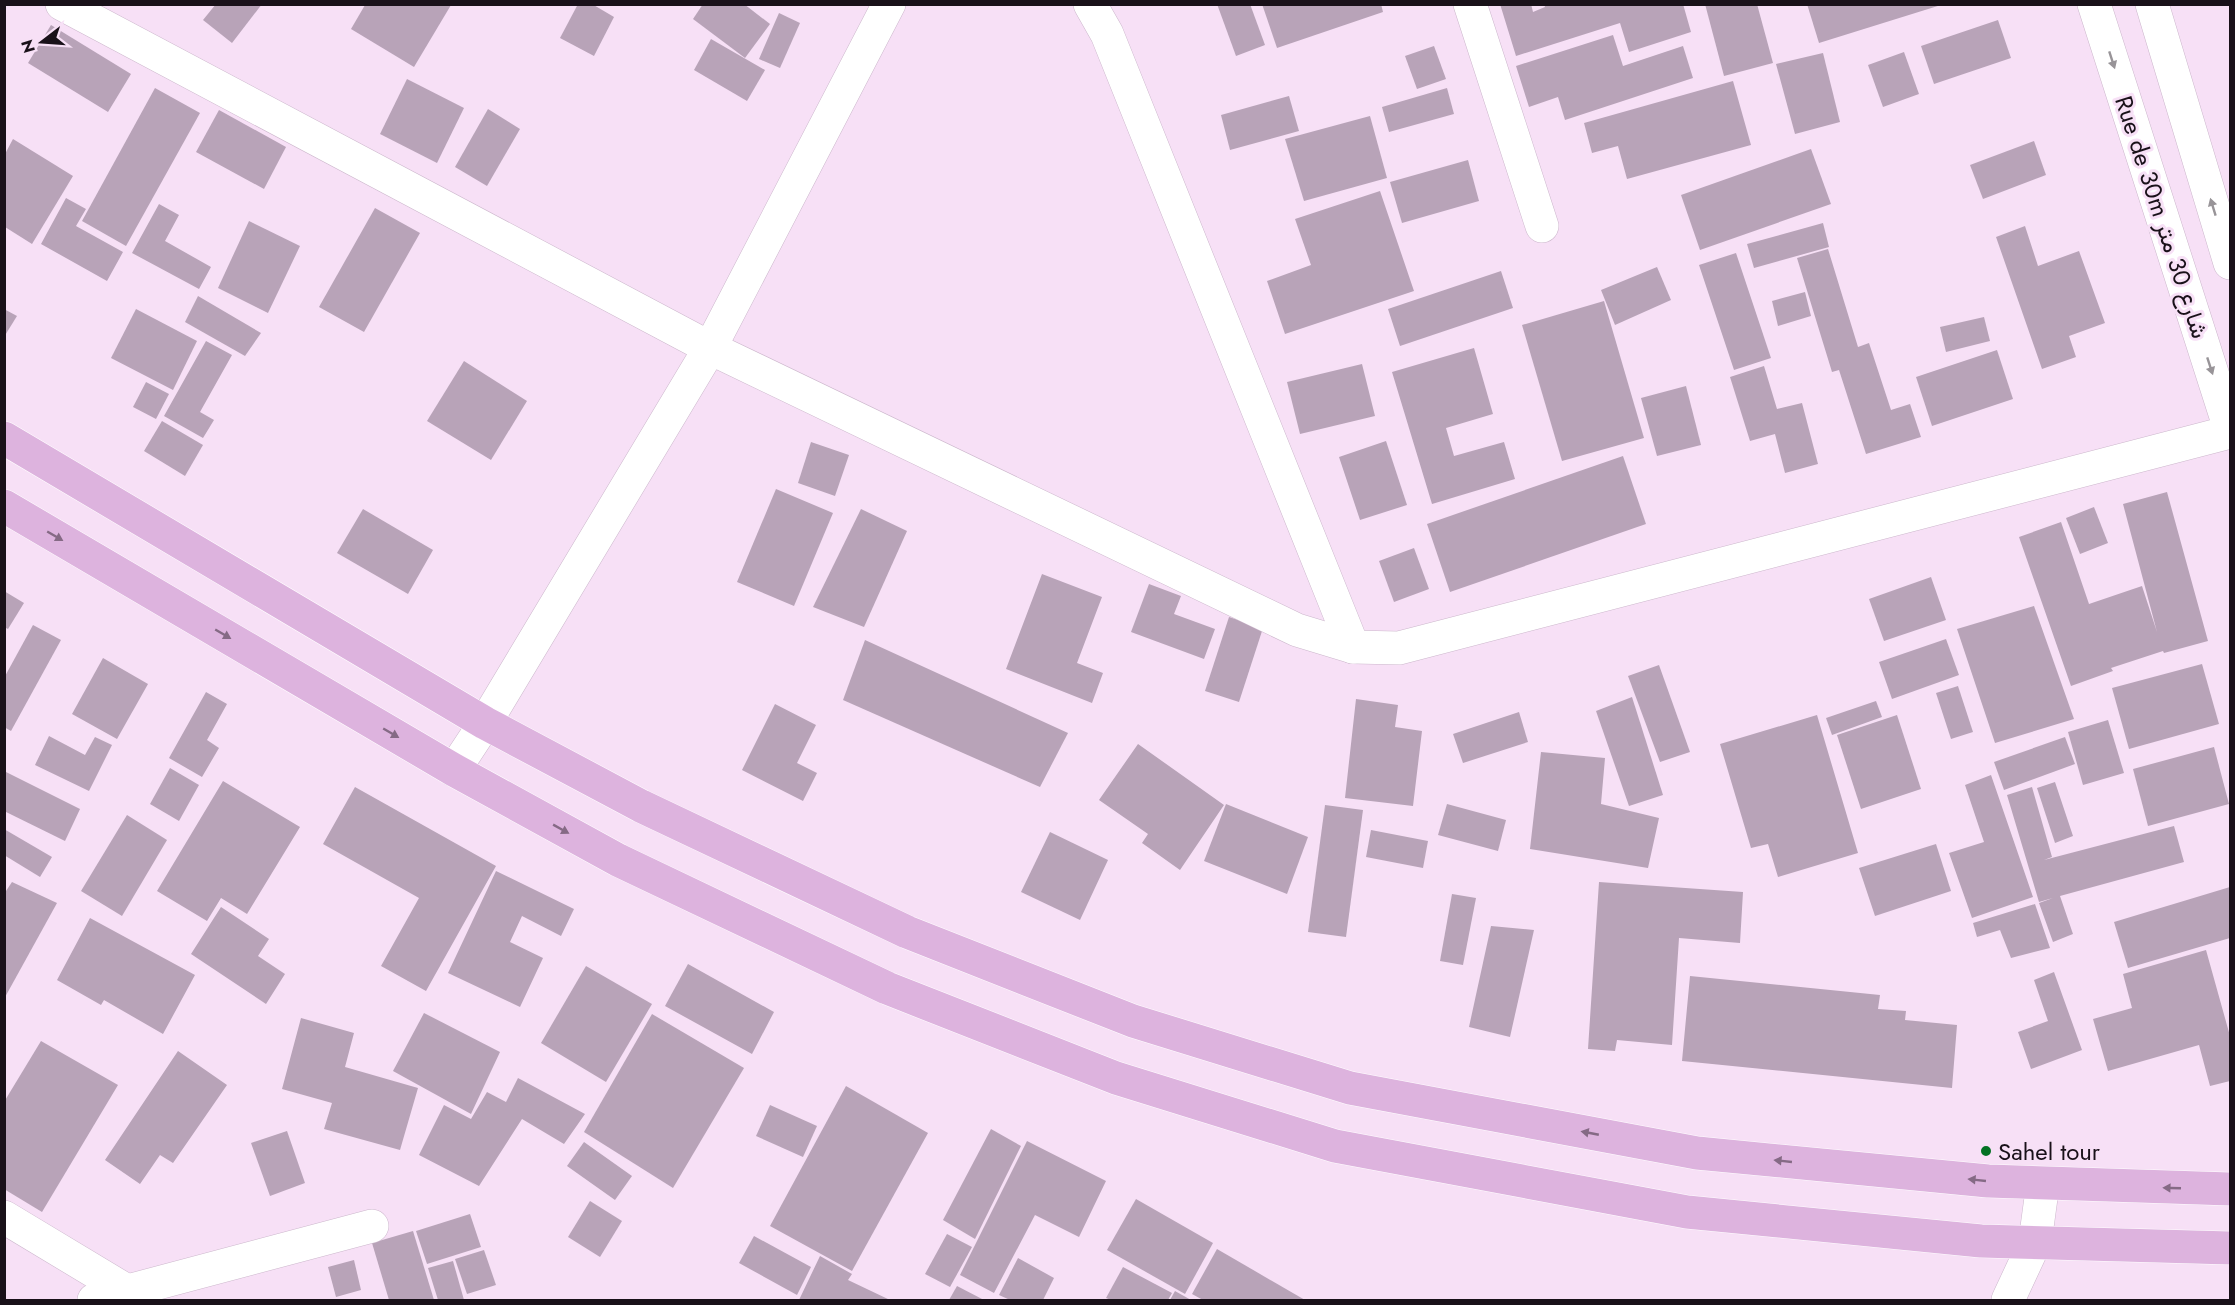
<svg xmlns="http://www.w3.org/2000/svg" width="2235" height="1305" viewBox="0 0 2235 1305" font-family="Jost,Vazirmatn,sans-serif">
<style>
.building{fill:#b8a3b8}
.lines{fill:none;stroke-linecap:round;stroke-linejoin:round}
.minor-casing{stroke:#ccb7cc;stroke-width:34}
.tertiary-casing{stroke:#ccb7cc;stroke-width:34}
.primary-casing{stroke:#fff;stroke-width:34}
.minor{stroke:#fff;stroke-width:33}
.tertiary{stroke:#fff;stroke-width:33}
.primary{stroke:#ddb3de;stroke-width:33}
.oneway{fill:#989498}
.oneway2{fill:#856a85}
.poi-dot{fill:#037123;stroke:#f7e0f6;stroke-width:2}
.labels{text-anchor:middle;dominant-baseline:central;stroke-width:6;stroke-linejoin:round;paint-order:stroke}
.street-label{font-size:24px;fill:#191119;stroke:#f7e0f6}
.poi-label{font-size:24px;fill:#191119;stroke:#f7e0f6;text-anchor:start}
</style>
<rect width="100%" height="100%" fill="#f7e0f6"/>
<g class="building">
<path d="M 216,4 L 262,4 L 232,43 L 203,20 Z"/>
<path d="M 578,4 L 592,4 L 614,17 L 594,56 L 560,38 Z"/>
<path d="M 703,4 L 744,4 L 770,24 L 745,58 L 693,19 Z"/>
<path d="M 1217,4 L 1250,4 L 1265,45 L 1236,56 Z"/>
<path d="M 1262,4 L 1381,4 L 1383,12 L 1277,48 Z"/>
<path d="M 1500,4 L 1531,4 L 1533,12 L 1545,7 L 1544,4 L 1683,4 L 1691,32 L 1629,52 L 1620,23 L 1516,56 Z"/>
<path d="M 1705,4 L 1757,4 L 1773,63 L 1724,76 Z"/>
<path d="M 1807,4 L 1941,4 L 1941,5 L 1819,43 Z"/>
<path d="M 365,5 L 451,5 L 414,67 L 351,29 Z"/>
<path d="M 779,13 L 800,23 L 780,68 L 759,59 Z"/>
<path d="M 1998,20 L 2011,58 L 1934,84 L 1921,46 Z"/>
<path d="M 51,25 L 131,74 L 108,112 L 28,63 Z"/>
<path d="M 1613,35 L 1623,66 L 1683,46 L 1693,78 L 1565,120 L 1558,97 L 1529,107 L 1516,66 Z"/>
<path d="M 711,39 L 765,70 L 747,101 L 694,70 Z"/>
<path d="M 1434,46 L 1446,79 L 1417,89 L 1405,56 Z"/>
<path d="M 1904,52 L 1919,94 L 1883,107 L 1868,65 Z"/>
<path d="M 1823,53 L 1840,122 L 1795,134 L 1776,64 Z"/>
<path d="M 407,79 L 464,108 L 437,163 L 380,134 Z"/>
<path d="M 1733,81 L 1751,145 L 1627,179 L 1618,146 L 1592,153 L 1584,123 Z"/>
<path d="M 155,88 L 200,113 L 126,246 L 82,221 Z"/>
<path d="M 1447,88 L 1454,114 L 1389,132 L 1382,107 Z"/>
<path d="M 1289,96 L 1299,131 L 1230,150 L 1221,115 Z"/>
<path d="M 488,109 L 520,129 L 487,186 L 455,167 Z"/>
<path d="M 219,110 L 286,147 L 264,189 L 196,152 Z"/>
<path d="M 1370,116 L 1387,178 L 1304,201 L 1285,139 Z"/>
<path d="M 13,139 L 73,176 L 32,244 L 5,227 L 5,154 Z"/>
<path d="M 2034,141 L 2046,175 L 1983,199 L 1970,165 Z"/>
<path d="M 1811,149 L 1831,204 L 1700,250 L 1681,195 Z"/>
<path d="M 1468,160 L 1479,201 L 1402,223 L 1390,182 Z"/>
<path d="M 1380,191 L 1414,291 L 1285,334 L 1267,281 L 1311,265 L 1295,219 Z"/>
<path d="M 66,198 L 86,209 L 76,226 L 123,252 L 107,281 L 41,244 Z"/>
<path d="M 159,204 L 179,215 L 165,241 L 211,267 L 199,289 L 132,253 Z"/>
<path d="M 375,208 L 420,233 L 364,332 L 319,307 Z"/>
<path d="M 249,221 L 300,246 L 268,313 L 218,288 Z"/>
<path d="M 1823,223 L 1829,247 L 1754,268 L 1747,244 Z"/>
<path d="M 2025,226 L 2038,266 L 2079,251 L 2105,323 L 2069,336 L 2076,357 L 2042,369 L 1996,237 Z"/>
<path d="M 1828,249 L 1858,347 L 1869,343 L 1891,410 L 1910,404 L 1921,437 L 1866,454 L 1839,370 L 1832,372 L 1797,258 Z"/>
<path d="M 1736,253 L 1771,358 L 1734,370 L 1699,265 Z"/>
<path d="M 1657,267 L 1671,300 L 1615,325 L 1601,290 Z"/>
<path d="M 1501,271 L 1513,308 L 1400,346 L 1388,309 Z"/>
<path d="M 1805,292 L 1811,316 L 1778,326 L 1772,301 Z"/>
<path d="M 198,296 L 261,333 L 245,356 L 185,322 Z"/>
<path d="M 1604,301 L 1644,438 L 1562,461 L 1522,325 Z"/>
<path d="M 4,309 L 17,316 L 4,337 Z"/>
<path d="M 136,309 L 197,341 L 173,390 L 111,358 Z"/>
<path d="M 1984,317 L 1990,341 L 1946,352 L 1940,327 Z"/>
<path d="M 206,341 L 232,355 L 200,412 L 214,420 L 203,438 L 164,416 Z"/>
<path d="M 1474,348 L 1493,414 L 1446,428 L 1454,456 L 1504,442 L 1515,479 L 1432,504 L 1392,372 Z"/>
<path d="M 1997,350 L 2013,399 L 1932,426 L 1916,377 Z"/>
<path d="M 464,361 L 527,401 L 491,460 L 427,421 Z"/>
<path d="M 1362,364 L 1375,416 L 1300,434 L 1287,382 Z"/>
<path d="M 1764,366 L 1777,409 L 1802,403 L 1818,464 L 1785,473 L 1775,434 L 1750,441 L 1730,377 Z"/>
<path d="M 146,382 L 169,394 L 156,419 L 133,407 Z"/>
<path d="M 1686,386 L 1701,445 L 1657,456 L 1641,398 Z"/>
<path d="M 162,421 L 203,445 L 185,476 L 144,451 Z"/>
<path d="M 1386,441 L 1407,505 L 1360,520 L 1339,457 Z"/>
<path d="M 811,442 L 849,455 L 835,496 L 798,483 Z"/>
<path d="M 1623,456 L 1646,524 L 1450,592 L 1427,524 Z"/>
<path d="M 776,489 L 833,513 L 794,606 L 737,582 Z"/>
<path d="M 2167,492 L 2208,641 L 2164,653 L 2163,651 L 2111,668 L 2113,671 L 2071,686 L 2019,537 L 2061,522 L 2089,604 L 2142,586 L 2157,632 L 2123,504 Z"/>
<path d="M 2094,507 L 2108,543 L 2080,554 L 2066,518 Z"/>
<path d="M 363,509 L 433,550 L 408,594 L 337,553 Z"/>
<path d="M 861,509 L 907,531 L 864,627 L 813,607 Z"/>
<path d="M 1414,548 L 1429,589 L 1394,602 L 1379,561 Z"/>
<path d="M 1042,574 L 1102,597 L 1077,663 L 1103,673 L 1092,703 L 1006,669 Z"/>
<path d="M 1931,577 L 1946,620 L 1884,641 L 1869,599 Z"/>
<path d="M 1149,584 L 1181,596 L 1174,614 L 1215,629 L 1204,659 L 1131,632 Z"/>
<path d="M 4,591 L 24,603 L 8,629 L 4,627 Z"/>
<path d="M 2034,606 L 2074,719 L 1995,743 L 1957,629 Z"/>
<path d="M 1229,617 L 1263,628 L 1239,702 L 1205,691 Z"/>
<path d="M 33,625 L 61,640 L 11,731 L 4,727 L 4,678 Z"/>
<path d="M 1946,639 L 1959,675 L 1892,699 L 1879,662 Z"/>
<path d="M 865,640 L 1068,733 L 1040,787 L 843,700 Z"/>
<path d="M 103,658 L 148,684 L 117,739 L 72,714 Z"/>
<path d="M 2202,664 L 2219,724 L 2129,749 L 2112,688 Z"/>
<path d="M 1659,665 L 1690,752 L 1660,762 L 1628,676 Z"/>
<path d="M 1958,686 L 1973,732 L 1951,739 L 1936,693 Z"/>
<path d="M 206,692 L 227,704 L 207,740 L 219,748 L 202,777 L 169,758 Z"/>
<path d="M 1632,697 L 1663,795 L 1629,806 L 1596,711 Z"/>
<path d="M 1356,699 L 1398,705 L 1395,727 L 1422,731 L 1413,806 L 1345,798 Z"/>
<path d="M 1876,701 L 1882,717 L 1832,735 L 1826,718 Z"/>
<path d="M 775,704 L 816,725 L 797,763 L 817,773 L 803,801 L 742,770 Z"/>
<path d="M 1519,712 L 1528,742 L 1463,763 L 1453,734 Z"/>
<path d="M 1817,715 L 1858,853 L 1778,877 L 1768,844 L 1751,848 L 1720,744 Z"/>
<path d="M 1897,715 L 1921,789 L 1861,809 L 1837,735 Z"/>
<path d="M 2108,720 L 2124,773 L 2083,785 L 2068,732 Z"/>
<path d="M 49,736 L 85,755 L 95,737 L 112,745 L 89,791 L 35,765 Z"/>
<path d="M 2065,737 L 2075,764 L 2004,790 L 1994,762 Z"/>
<path d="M 1138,744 L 1224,805 L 1180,870 L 1142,843 L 1148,834 L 1099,800 Z"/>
<path d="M 2214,747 L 2229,804 L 2148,826 L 2133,769 Z"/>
<path d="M 1541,752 L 1605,758 L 1601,804 L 1659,818 L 1648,868 L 1530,849 Z"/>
<path d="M 170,768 L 199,785 L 179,821 L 150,804 Z"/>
<path d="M 4,771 L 80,809 L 65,841 L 4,811 Z"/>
<path d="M 1991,775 L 2033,897 L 1972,918 L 1949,853 L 1984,842 L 1965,785 Z"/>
<path d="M 223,781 L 300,827 L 247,914 L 221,898 L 207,921 L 157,891 Z"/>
<path d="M 2055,782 L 2073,836 L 2055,843 L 2037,788 Z"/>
<path d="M 355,787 L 496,866 L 426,991 L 381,966 L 419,898 L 323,844 Z"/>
<path d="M 2032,787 L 2052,857 L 2044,860 L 2174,826 L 2184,862 L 2060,896 L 2073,934 L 2053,942 L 2039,903 L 2053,898 L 2039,902 L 2007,795 Z"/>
<path d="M 1226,804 L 1308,837 L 1287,894 L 1204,861 Z"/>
<path d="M 1447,804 L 1506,820 L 1498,851 L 1438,835 Z"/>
<path d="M 1325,805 L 1363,810 L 1346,937 L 1308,932 Z"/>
<path d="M 127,815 L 167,840 L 122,916 L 81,891 Z"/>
<path d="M 4,829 L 52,857 L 40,877 L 4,855 Z"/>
<path d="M 1371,830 L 1428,841 L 1423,868 L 1366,857 Z"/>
<path d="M 1050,832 L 1108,860 L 1080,920 L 1021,892 Z"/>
<path d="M 1936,844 L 1951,891 L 1875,916 L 1859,868 Z"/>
<path d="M 496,871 L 574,909 L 561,936 L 522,916 L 510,942 L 543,958 L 520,1007 L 448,973 Z"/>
<path d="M 12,882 L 57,903 L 4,999 L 4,894 Z"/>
<path d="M 1599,882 L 1743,892 L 1740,943 L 1679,938 L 1672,1045 L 1617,1040 L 1615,1051 L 1588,1049 Z"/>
<path d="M 2230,887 L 2230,938 L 2128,968 L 2114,922 Z"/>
<path d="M 1452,894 L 1476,898 L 1463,965 L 1440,961 Z"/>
<path d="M 2035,904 L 2050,948 L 2011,958 L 2000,930 L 1977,937 L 1973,923 Z"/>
<path d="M 221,907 L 269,939 L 258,956 L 285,974 L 266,1004 L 191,954 Z"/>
<path d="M 90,918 L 195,975 L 163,1034 L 104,1000 L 101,1005 L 57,980 Z"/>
<path d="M 1491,926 L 1534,930 L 1510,1037 L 1469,1027 Z"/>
<path d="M 2206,950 L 2230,1036 L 2230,1081 L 2210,1086 L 2199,1045 L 2108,1071 L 2093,1019 L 2132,1008 L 2123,974 Z"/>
<path d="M 688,964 L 774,1012 L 752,1054 L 665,1006 Z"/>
<path d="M 586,966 L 652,1004 L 606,1082 L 541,1043 Z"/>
<path d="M 2054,972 L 2082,1050 L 2031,1069 L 2018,1032 L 2048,1021 L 2034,980 Z"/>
<path d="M 1690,976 L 1880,995 L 1878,1009 L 1906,1011 L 1905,1020 L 1957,1025 L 1952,1088 L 1682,1061 Z"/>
<path d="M 424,1013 L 500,1052 L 471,1114 L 393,1071 Z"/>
<path d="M 652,1014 L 744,1068 L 673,1188 L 584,1132 Z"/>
<path d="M 301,1018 L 354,1033 L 345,1067 L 418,1088 L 400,1150 L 324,1129 L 332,1103 L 282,1089 Z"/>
<path d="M 41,1041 L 118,1085 L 42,1212 L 4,1189 L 4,1102 Z"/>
<path d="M 178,1051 L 227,1085 L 173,1163 L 160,1155 L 140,1184 L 105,1160 Z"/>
<path d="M 518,1078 L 585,1114 L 564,1144 L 522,1119 L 479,1186 L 419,1155 L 444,1105 L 471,1119 L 487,1092 L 506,1102 Z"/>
<path d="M 846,1086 L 928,1133 L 852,1271 L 770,1226 Z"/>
<path d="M 770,1105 L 817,1126 L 803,1157 L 756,1136 Z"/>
<path d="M 991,1129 L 1021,1146 L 975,1239 L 943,1220 Z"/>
<path d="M 287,1131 L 305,1183 L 270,1196 L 251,1143 Z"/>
<path d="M 1027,1141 L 1106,1181 L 1079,1237 L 1035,1215 L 994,1293 L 960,1275 Z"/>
<path d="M 584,1142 L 632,1176 L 615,1200 L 567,1166 Z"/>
<path d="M 1136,1199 L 1213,1243 L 1185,1294 L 1107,1250 Z"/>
<path d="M 590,1201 L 622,1221 L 600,1257 L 568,1237 Z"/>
<path d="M 470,1214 L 481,1247 L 427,1264 L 416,1231 Z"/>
<path d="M 413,1231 L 434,1300 L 389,1300 L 372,1243 Z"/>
<path d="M 947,1234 L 972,1247 L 950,1287 L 925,1274 Z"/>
<path d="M 754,1236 L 811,1267 L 797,1295 L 739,1263 Z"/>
<path d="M 1217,1249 L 1305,1300 L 1203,1300 L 1192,1294 Z"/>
<path d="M 484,1250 L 496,1285 L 467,1294 L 455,1259 Z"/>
<path d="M 820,1256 L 852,1274 L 848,1280 L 890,1300 L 799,1300 Z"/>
<path d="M 1018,1258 L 1054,1278 L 1043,1300 L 1010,1300 L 999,1295 Z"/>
<path d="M 354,1260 L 361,1290 L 336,1297 L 328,1267 Z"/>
<path d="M 453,1261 L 464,1300 L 438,1300 L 428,1268 Z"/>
<path d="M 1123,1267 L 1172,1293 L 1168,1300 L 1111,1300 L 1106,1298 Z"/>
<path d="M 957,1286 L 984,1300 L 949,1300 Z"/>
<path d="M 1175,1291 L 1191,1300 L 1170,1300 Z"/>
</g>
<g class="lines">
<defs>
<g id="minor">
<path d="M 62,4 L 710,348 L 1297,630 L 1353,647 L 1399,648 L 2230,432"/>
<path d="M 1090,4 L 1107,34 L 1353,647"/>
<path d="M 1470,4 L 1542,226"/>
<path d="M 454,770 L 485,723 L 710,348 L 889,4"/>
<path d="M 4,1217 L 127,1291"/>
<path d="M 94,1300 L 372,1226"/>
<path d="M 2008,1300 L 2035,1242 L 2043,1183"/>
</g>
<g id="tertiary">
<path d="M 2094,4 L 2230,429"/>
<path d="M 2152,4 L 2230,263"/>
</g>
<g id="primary">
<path d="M 4,438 L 485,723 L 641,806 L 907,932 L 1133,1021 L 1350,1088 L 1697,1153 L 1988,1181 L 2230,1189"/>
<path d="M 4,506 L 454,770 L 618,860 L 887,988 L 1116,1078 L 1335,1146 L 1687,1212 L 1981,1241 L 2230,1248"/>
</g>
</defs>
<use href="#minor" class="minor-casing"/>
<use href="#tertiary" class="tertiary-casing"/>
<use href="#primary" class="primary-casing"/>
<use href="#minor" class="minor"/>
<use href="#tertiary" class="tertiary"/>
<use href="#primary" class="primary"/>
</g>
<defs><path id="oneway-solid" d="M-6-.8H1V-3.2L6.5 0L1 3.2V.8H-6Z" transform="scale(1.5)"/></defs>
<g class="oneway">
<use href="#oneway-solid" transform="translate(2112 60) rotate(72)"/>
<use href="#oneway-solid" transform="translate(2213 207) rotate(-107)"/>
<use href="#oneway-solid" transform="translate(2210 366) rotate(72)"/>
</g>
<g class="oneway2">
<use href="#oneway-solid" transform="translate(55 536) rotate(30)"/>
<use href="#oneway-solid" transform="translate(223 634) rotate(30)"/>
<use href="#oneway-solid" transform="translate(391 733) rotate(30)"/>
<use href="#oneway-solid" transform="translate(561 829) rotate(29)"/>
<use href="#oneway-solid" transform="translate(1590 1133) rotate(-169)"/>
<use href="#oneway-solid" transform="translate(1783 1161) rotate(-174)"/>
<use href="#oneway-solid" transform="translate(1977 1180) rotate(-174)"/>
<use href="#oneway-solid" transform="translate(2172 1188) rotate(-178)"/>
</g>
<circle class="poi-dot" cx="1986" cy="1151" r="6"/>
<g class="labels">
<g class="street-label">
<text transform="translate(2162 217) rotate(72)">Rue de 30m شارع 30 متر</text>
</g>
<g class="poi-label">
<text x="1998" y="1151">Sahel tour</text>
</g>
</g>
<rect width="2235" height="1305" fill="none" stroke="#191119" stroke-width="12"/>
<g transform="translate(42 42) rotate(253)" stroke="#f7e0f6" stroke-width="4.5" paint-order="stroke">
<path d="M0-4.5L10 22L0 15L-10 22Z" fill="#191119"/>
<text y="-9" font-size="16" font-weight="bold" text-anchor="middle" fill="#191119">N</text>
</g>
</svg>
